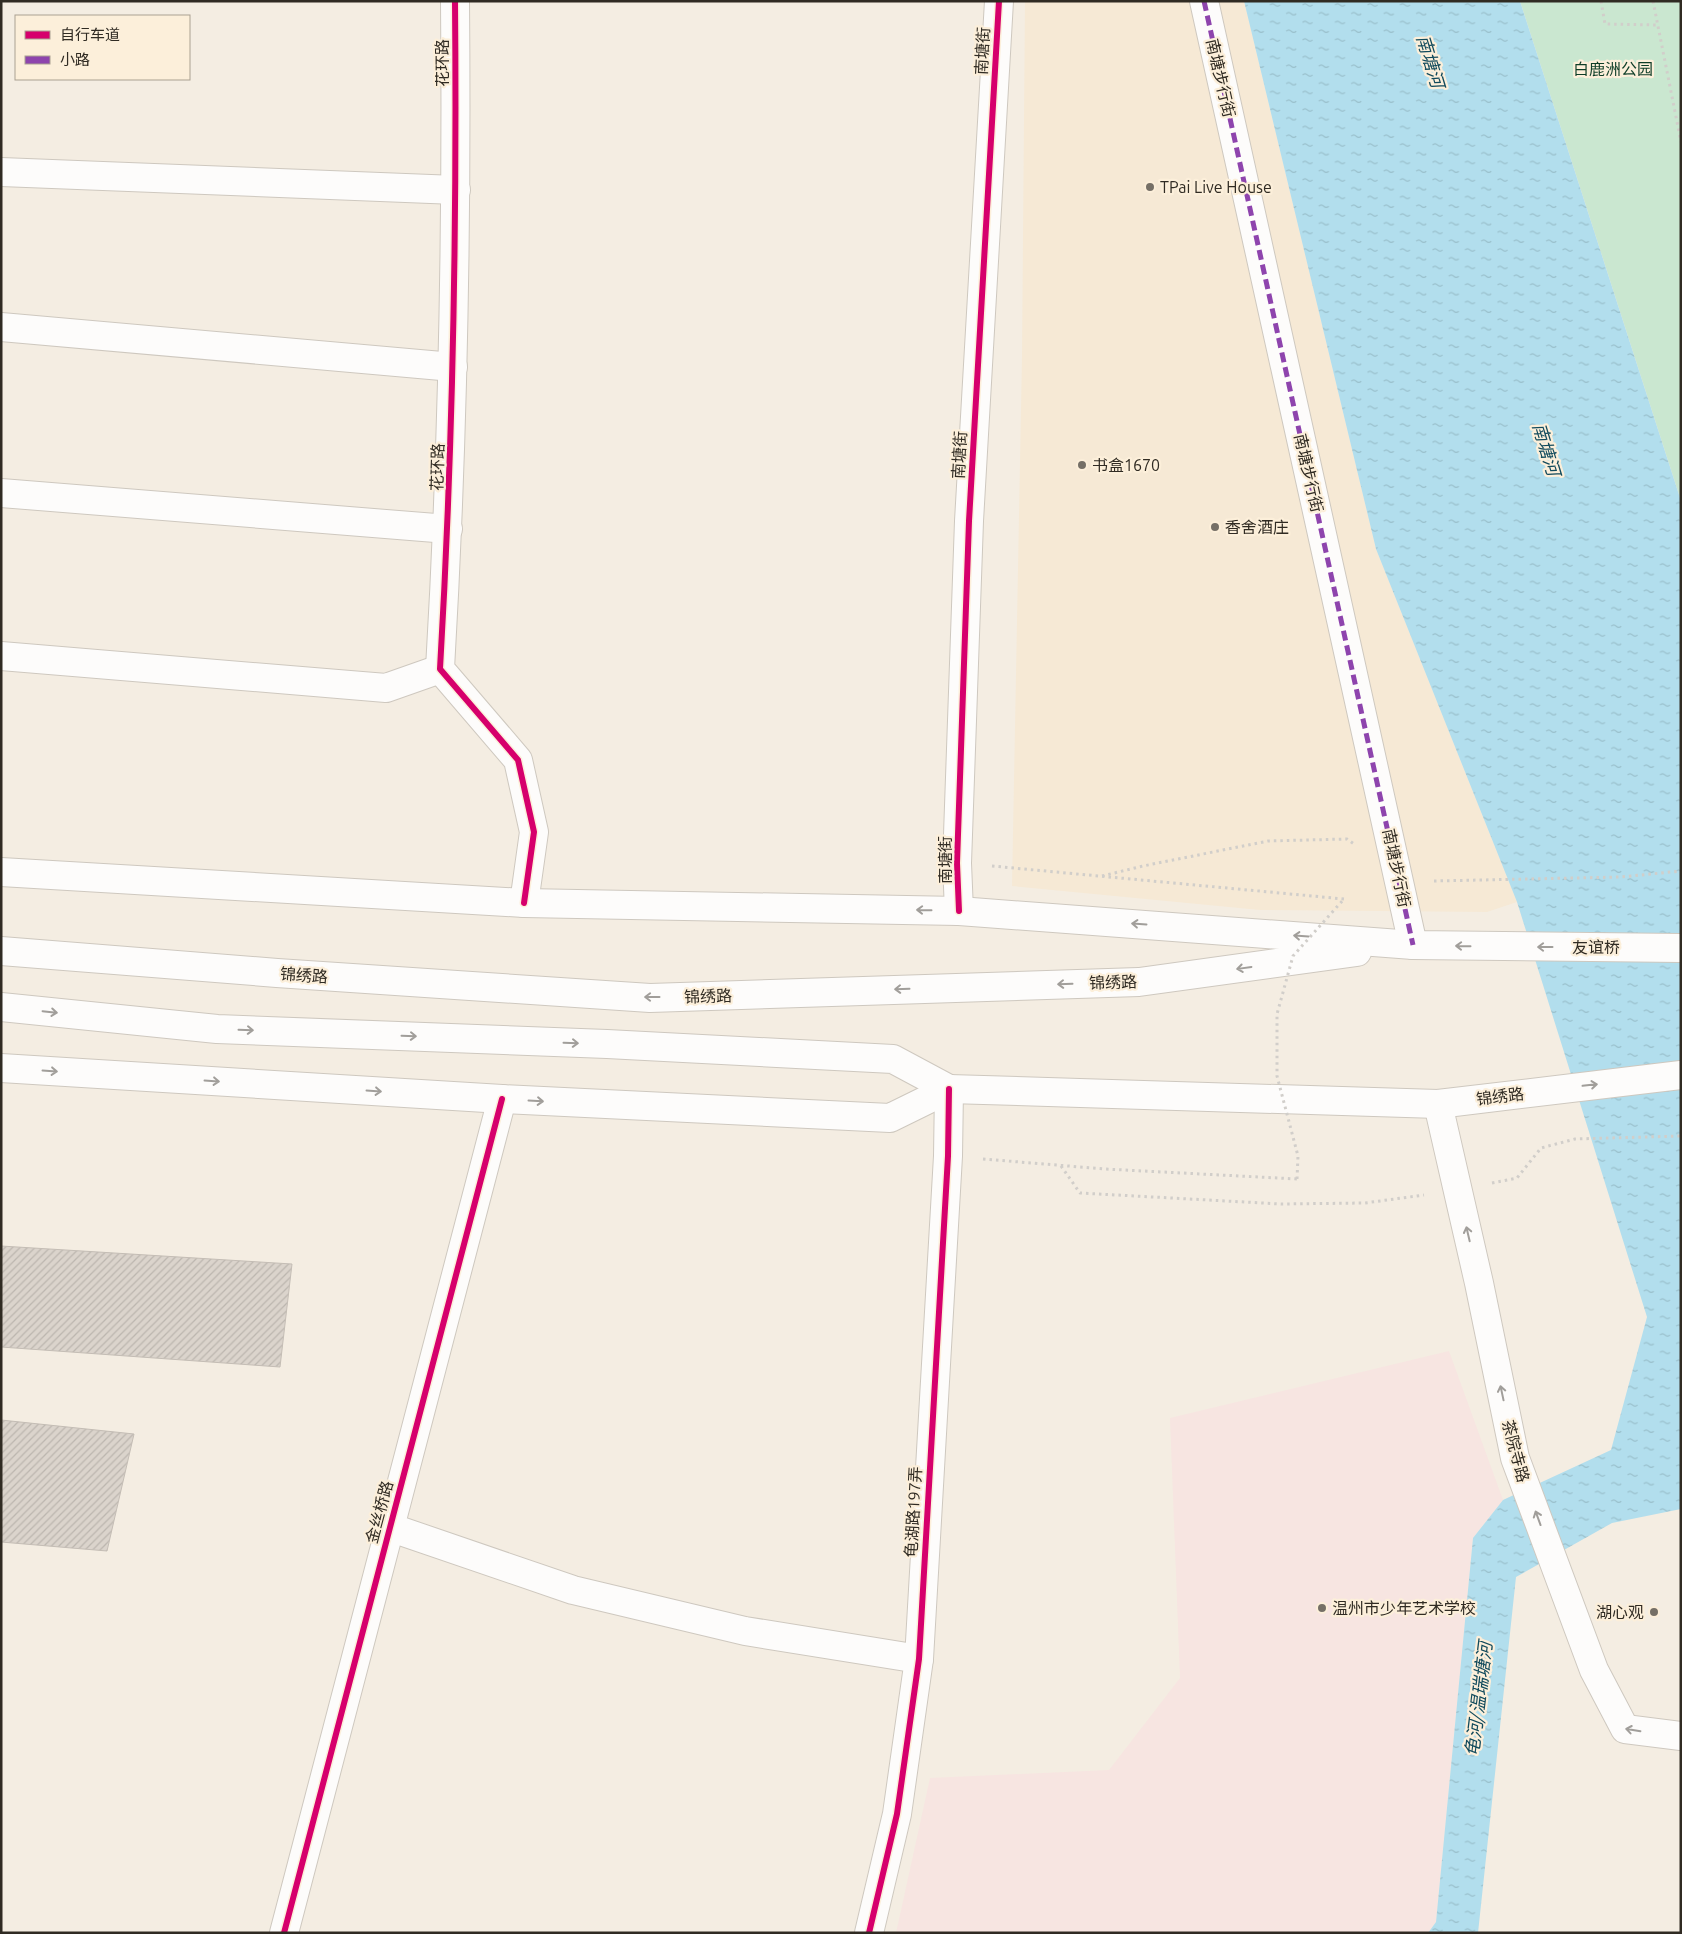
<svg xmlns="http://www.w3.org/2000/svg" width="1682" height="1934" viewBox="0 0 1682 1934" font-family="Ubuntu,'Noto Sans SC',sans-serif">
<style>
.built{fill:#f6e9d5}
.education{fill:#f7e5e1}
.park{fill:#cae7d0}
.water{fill:url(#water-ripples)}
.building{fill:url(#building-hatch);stroke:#c4bdb5}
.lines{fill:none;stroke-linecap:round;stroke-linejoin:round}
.street-casing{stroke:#cec8bf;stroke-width:30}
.secondary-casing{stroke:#cec8bf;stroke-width:30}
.primary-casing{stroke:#cec8bf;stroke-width:30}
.path{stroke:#d1ceca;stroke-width:3;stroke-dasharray:2.5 4;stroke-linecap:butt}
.street{stroke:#fdfcfb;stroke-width:28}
.secondary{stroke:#fdfcfb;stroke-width:28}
.primary{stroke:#fdfcfb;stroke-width:28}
.path-bridge{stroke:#d1ceca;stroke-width:3;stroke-dasharray:2.5 4;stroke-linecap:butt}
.quiet{stroke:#8e44ad;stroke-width:5;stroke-dasharray:10 5;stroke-linecap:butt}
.cycleway-casing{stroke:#fcefda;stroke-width:9}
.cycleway{stroke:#d6006c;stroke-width:6}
.oneway{stroke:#a19e9a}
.poi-dot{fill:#756f66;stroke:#fcefda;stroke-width:2}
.labels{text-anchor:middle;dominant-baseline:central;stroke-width:4.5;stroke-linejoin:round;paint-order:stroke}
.street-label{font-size:16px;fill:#302b23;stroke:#fcefda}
.park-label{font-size:16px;fill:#0d3d27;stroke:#fcefda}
.poi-label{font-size:16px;fill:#302b23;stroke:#fcefda;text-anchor:start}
.water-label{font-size:18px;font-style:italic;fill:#114a5c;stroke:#fcefda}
</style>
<defs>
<pattern id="water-ripples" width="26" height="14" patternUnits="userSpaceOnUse" patternTransform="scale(1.25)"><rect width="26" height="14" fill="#b2deed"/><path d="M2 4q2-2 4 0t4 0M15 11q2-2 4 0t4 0" fill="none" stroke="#99bfcb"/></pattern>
<pattern id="building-hatch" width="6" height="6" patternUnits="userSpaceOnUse" patternTransform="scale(1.25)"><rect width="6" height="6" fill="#dbd4cc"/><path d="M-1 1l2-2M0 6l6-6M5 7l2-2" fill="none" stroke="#bcb6af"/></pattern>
</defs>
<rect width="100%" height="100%" fill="#f4ede2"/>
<path class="built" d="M 1025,1 L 1244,1 L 1376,549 L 1517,902 L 1487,912 L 1260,910 L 1012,886 L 1022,357 Z"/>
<path class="education" d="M 1449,1351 L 1503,1500 L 1473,1538 L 1436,1922 L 1428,1933 L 896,1933 L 930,1778 L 1109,1770 L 1180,1678 L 1170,1418 Z"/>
<path class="park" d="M 1520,1 L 1681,1 L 1681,501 Z"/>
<path class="water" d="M 1244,1 L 1520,1 L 1681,501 L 1681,1509 L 1612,1523 L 1516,1577 L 1478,1933 L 1428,1933 L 1436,1922 L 1473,1538 L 1503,1500 L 1611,1450 L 1647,1317 L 1517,902 L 1376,549 Z"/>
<g class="building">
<path d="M 1,1246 L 292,1264 L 280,1367 L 1,1347 Z"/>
<path d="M 1,1420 L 134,1434 L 107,1551 L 1,1542 Z"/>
</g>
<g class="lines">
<defs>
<g id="street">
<path d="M 1204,1 L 1413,945"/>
<path d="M 1,172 L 456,190"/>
<path d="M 1,327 L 453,367"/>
<path d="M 1,493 L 448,529"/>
<path d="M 1,656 L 386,688 L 440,669"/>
<path d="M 1438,1104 L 1479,1283 L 1515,1458 L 1594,1670 L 1625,1729 L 1681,1736"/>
<path d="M 389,1527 L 573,1590 L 745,1631 L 919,1659"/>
<path d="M 869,1933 L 897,1814 L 919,1659 L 948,1156 L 949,1089"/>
</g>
<g id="secondary">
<path d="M 455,1 C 457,224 453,447 440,669 L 518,760 L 534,832 L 524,903"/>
<path d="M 959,911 L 957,863 L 969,521 L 999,1"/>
<path d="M 284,1933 L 502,1099"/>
</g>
<g id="primary">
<path d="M 1,872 L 524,903 L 959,911 L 1413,945 L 1681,948"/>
<path d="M 1,951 L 277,973 L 650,998 L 1139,982 L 1357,952"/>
<path d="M 1,1007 L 217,1029 L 607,1044 L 893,1059 L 949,1089"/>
<path d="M 1,1068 L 502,1099 L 890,1118 L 949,1089 L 1438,1104 L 1681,1075"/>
</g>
</defs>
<use href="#street" class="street-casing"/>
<use href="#secondary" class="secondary-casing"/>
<use href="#primary" class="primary-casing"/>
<g class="path">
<path d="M 1601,1 L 1605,24 L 1658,25"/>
<path d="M 1653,1 L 1681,142"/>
<path d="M 992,866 L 1344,899"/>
<path d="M 1102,876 L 1143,866 L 1268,841 L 1347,839 L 1354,844"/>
<path d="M 1434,881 L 1621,877 L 1681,871"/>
<path d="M 983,1159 L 1105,1169 L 1297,1179"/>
<path d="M 1061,1166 L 1080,1193 L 1281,1204 L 1365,1203 L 1424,1195"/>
<path d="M 1492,1183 L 1517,1178 L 1541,1148 L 1575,1139 L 1681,1136"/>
</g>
<use href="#street" class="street"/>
<use href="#secondary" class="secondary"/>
<use href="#primary" class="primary"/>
<path class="path-bridge" d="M 1297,1179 L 1298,1156 L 1277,1076 L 1277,1014 L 1293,956 L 1344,899"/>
<path class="quiet" d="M 1204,1 L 1413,945"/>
<defs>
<g id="cycleway">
<path d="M 455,1 C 457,224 453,447 440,669 L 518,760 L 534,832 L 524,903"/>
<path d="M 959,911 L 957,863 L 969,521 L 999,1"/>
<path d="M 284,1933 L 502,1099"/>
<path d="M 869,1933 L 897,1814 L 919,1659 L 948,1156 L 949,1089"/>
</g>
</defs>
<use href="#cycleway" class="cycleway-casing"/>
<use href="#cycleway" class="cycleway"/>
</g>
<defs><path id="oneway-shaft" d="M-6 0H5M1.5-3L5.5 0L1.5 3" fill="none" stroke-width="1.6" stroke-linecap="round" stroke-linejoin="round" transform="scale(1.25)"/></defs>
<g class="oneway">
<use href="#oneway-shaft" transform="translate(924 910) rotate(-179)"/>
<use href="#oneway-shaft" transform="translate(1139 924) rotate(-176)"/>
<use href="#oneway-shaft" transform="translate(1301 936) rotate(-176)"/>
<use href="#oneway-shaft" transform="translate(1463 946) rotate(-179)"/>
<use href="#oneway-shaft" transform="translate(1545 947) rotate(-180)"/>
<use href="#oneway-shaft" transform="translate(1244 968) rotate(172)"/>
<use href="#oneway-shaft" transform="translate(1065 984) rotate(178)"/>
<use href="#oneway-shaft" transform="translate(902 989) rotate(178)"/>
<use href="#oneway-shaft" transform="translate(652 997) rotate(-180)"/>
<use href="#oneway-shaft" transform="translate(50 1012) rotate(6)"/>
<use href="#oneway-shaft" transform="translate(246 1030) rotate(2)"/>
<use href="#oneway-shaft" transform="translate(409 1036) rotate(2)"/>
<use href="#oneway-shaft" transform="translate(571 1043) rotate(2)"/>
<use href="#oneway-shaft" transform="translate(50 1071) rotate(4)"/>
<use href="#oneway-shaft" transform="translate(212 1081) rotate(4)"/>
<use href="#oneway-shaft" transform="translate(1590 1085) rotate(-6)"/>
<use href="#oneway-shaft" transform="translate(374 1091) rotate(4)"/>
<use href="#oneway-shaft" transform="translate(536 1101) rotate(3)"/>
<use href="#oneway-shaft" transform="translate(1468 1234) rotate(-103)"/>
<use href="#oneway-shaft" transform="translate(1502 1393) rotate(-102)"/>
<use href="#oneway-shaft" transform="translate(1538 1518) rotate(-110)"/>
<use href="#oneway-shaft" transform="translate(1633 1730) rotate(-171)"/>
</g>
<g class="poi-dot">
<circle cx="1150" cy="187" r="5"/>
<circle cx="1082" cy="465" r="5"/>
<circle cx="1215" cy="527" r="5"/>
<circle cx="1322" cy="1608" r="5"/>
<circle cx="1654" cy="1612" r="5"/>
</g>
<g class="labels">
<g class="street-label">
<text transform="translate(982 51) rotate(-87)">南塘街</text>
<text transform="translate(442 63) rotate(-90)">花环路</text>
<text transform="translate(1221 78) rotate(77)">南塘步行街</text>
<text transform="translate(959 455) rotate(-87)">南塘街</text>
<text transform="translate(437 467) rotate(-88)">花环路</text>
<text transform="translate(1309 473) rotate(77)">南塘步行街</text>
<text transform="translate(945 860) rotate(-90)">南塘街</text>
<text transform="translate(1397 868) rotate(78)">南塘步行街</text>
<text x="1596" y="947">友谊桥</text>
<text transform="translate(304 975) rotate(4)">锦绣路</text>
<text transform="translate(1113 982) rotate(-2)">锦绣路</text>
<text transform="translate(708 996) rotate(-2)">锦绣路</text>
<text transform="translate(1500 1096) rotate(-7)">锦绣路</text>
<text transform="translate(1516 1451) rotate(75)">茶院寺路</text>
<text transform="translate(379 1512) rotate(-75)">金丝桥路</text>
<text transform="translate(913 1512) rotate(-87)">龟湖路197弄</text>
</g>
<g class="park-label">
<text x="1613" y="69">白鹿洲公园</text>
</g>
<g class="poi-label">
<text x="1160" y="187">TPai Live House</text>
<text x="1092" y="465">书盒1670</text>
<text x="1225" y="527">香舍酒庄</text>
<text x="1332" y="1608">温州市少年艺术学校</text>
<text x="1644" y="1612" text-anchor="end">湖心观</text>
</g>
<g class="water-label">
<text transform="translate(1431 61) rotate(73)">南塘河</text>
<text transform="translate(1547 449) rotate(73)">南塘河</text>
<text transform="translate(1478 1699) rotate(-83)">龟河/温瑞塘河</text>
</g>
</g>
<rect width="1682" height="1934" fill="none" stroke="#302b23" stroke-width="5"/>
<rect x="15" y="15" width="175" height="65" fill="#fcefda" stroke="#aaa191"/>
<rect x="25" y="31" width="25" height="8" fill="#d6006c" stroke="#aaa191"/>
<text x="60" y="40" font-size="15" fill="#302b23">自行车道</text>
<rect x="25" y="56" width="25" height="8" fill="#8e44ad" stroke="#aaa191"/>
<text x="60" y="65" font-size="15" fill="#302b23">小路</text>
</svg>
